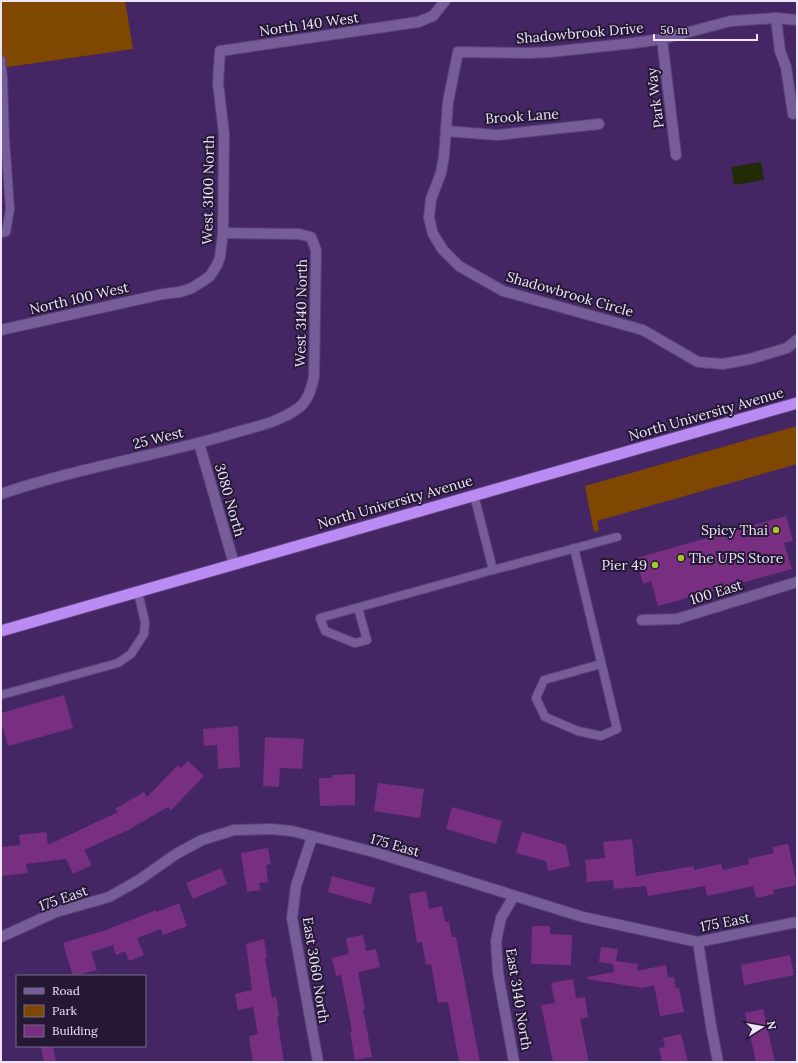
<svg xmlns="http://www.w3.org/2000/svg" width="798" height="1063" viewBox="0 0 798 1063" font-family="Lora,serif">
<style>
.green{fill:#7f4700}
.water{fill:#222b06}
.building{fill:#782f82}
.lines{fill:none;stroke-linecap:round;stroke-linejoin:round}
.service-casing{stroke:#5c417a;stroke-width:10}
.minor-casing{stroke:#5c417a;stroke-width:12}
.trunk-casing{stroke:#5c417a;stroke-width:13}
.service{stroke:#765d97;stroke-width:8}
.minor{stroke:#765d97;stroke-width:10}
.trunk{stroke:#ba8cf3;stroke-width:11}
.poi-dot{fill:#a3c927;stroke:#241834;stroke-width:1.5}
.labels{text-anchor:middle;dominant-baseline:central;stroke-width:4;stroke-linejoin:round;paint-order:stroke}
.street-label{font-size:14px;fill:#ede4fb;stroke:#241834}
.poi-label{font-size:14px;fill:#ede4fb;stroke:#241834;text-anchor:end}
</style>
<rect width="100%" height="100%" fill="#442665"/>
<g class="green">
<path d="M 1,1 L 125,1 L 133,49 L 1,68 Z"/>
<path d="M 797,426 L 797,464 L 597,521 L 599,530 L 594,532 L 585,486 Z"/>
</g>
<path class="water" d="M 761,162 L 764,180 L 734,185 L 731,167 Z"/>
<g class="building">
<path d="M 786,516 L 793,541 L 784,543 L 792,569 L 658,606 L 651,581 L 643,584 L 636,558 Z"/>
<path d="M 64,695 L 73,728 L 8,746 L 1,721 L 1,713 Z"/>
<path d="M 238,726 L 240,767 L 218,769 L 217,745 L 204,746 L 203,729 Z"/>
<path d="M 265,737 L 304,739 L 302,769 L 280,768 L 279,787 L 263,786 Z"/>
<path d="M 188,761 L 204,776 L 171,810 L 168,807 L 128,830 L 84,850 L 92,865 L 73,874 L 66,859 L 26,864 L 28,873 L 1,876 L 1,847 L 20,845 L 19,835 L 46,832 L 48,845 L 118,812 L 115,809 L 144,792 L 147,797 L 178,765 L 181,768 Z"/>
<path d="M 355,774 L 355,805 L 320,806 L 319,778 L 332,778 L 332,775 Z"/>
<path d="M 378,783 L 424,789 L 420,818 L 374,811 Z"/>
<path d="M 452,807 L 502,821 L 496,844 L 446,829 Z"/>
<path d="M 522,832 L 566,845 L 570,866 L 548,871 L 546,861 L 516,853 Z"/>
<path d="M 632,839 L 636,876 L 694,866 L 694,870 L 721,864 L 723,870 L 749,864 L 748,859 L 774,853 L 772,847 L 788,844 L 797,885 L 773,890 L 774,894 L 756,898 L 753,886 L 707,896 L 705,886 L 648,896 L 646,886 L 614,889 L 613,880 L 587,882 L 585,860 L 605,858 L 603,842 Z"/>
<path d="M 268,848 L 271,864 L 266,865 L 268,882 L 259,883 L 260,890 L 247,892 L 241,853 Z"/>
<path d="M 221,868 L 227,884 L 193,899 L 186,883 Z"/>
<path d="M 332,876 L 375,888 L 371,904 L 328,892 Z"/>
<path d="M 426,891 L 429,909 L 442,906 L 445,922 L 449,922 L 452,937 L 456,937 L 480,1062 L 459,1062 L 448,1002 L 438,1003 L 431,964 L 426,965 L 422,942 L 417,943 L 409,894 Z"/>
<path d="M 179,903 L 187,926 L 163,935 L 161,929 L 137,938 L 144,955 L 129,961 L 125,951 L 116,955 L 113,945 L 91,952 L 97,970 L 73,976 L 63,943 L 106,930 L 156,910 L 157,912 Z"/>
<path d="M 532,926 L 550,926 L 550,934 L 572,935 L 571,965 L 531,964 Z"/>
<path d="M 363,935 L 366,951 L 376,949 L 380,967 L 358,972 L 365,1009 L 363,1009 L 372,1057 L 355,1060 L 350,1032 L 352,1031 L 341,975 L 336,976 L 332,958 L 349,954 L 346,938 Z"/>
<path d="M 264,939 L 267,958 L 265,958 L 272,998 L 276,997 L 279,1016 L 277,1017 L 284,1062 L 253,1062 L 249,1036 L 258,1034 L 253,1007 L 238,1010 L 235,994 L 252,990 L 246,944 Z"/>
<path d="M 601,947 L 618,949 L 616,961 L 638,964 L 637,971 L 666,965 L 668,978 L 674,977 L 676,988 L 679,988 L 684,1012 L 660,1016 L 654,985 L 643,988 L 587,979 L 587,977 L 614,972 L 613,964 L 599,962 Z"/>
<path d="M 790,955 L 794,975 L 744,985 L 741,965 Z"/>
<path d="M 573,979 L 576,998 L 585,997 L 588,1017 L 580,1019 L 589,1062 L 553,1062 L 541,1005 L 555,1003 L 551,983 Z"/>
<path d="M 763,1009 L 775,1062 L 756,1062 L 745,1013 Z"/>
<path d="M 681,1034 L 688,1062 L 662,1062 L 659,1048 L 665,1047 L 663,1038 Z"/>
<path d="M 41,1046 L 53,1046 L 56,1062 L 44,1062 Z"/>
</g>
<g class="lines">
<defs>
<g id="service">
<path d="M 1,60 L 3,78 L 5,139 L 10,209 L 6,232 L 1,233"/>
<path d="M 574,548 L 617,729 L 601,736 L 578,731 L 545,717 L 536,698 L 544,680 L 601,664"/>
<path d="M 493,570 L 617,537"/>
<path d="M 358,608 L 367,640 L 355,643 L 325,631 L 320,618 L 493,570 L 474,495"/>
<path d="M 1,695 L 118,663 L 131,654 L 144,634 L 145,622 L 138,592"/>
</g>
<g id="minor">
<path d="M 776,18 L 780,51 L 786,67 L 793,114"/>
<path d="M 797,20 L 776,18 L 731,21 L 662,39 L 634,43 L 550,52 L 529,53 L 458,52 L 448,102 L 444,156 L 441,173 L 431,199 L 429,218 L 433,234 L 443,250 L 459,266 L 503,291 L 643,330 L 698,362 L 723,364 L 750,359 L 787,348 L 797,340"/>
<path d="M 662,39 L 676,155"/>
<path d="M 446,131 L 497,135 L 599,124"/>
<path d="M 1,330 L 163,294 L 180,292 L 192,288 L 203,281 L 210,276 L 217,265 L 220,257 L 223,233 L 224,134 L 218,83 L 220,51 L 418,22 L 433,16 L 445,1"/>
<path d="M 199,443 L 234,564"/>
<path d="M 1,494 C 74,469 150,457 224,436 C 248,428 276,424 297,409 C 308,402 311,389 314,377 L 316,250 L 311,237 L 299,234 L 223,233"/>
<path d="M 642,620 L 677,619 L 797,582"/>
<path d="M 312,837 L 296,886 L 292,918 L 318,1062"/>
<path d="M 514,896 L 501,918 L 496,941 L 498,973 L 514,1062"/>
<path d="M 1,937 L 56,912 L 109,897 L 139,880 L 176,854 L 202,840 L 234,830 L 271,829 L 292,831 L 374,852 L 583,917 L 698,942 L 797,922"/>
<path d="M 698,942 L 711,1026 L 718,1062"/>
</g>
<path id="trunk" d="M 1,631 L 797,403"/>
</defs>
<use href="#service" class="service-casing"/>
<use href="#minor" class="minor-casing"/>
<use href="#trunk" class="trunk-casing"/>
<use href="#service" class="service"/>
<use href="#minor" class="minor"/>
<use href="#trunk" class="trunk"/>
</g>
<g class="poi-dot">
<circle cx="776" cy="530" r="4"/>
<circle cx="681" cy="558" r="4"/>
<circle cx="655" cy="565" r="4"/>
</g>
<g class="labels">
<g class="street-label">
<text transform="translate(309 24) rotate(-8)">North 140 West</text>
<text transform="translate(580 33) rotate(-5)">Shadowbrook Drive</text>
<text transform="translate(655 98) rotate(-97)">Park Way</text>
<text transform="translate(522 116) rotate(-4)">Brook Lane</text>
<text transform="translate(208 190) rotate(-89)">West 3100 North</text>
<text transform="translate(570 294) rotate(16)">Shadowbrook Circle</text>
<text transform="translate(79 298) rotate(-13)">North 100 West</text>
<text transform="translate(301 313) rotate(-89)">West 3140 North</text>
<text transform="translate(706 414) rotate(-16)">North University Avenue</text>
<text transform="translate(158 438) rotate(-14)">25 West</text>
<text transform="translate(230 500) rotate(74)">3080 North</text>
<text transform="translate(395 502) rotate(-16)">North University Avenue</text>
<text transform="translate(716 592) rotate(-17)">100 East</text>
<text transform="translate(395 845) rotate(16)">175 East</text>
<text transform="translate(63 898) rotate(-19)">175 East</text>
<text transform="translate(725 922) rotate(-11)">175 East</text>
<text transform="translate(316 970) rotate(81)">East 3060 North</text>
<text transform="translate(519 999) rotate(81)">East 3140 North</text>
</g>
<g class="poi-label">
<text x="768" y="530">Spicy Thai</text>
<text x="689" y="558" text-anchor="start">The UPS Store</text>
<text x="647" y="565">Pier 49</text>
</g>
</g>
<rect width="798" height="1063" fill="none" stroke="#ede4fb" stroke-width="4"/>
<rect x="16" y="975" width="130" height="72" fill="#241834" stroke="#746a84"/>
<rect x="24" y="988" width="20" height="6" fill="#765d97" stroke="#746a84"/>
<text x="52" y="995" font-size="12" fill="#ede4fb">Road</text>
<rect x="24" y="1005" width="20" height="12" fill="#7f4700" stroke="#746a84"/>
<text x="52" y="1015" font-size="12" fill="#ede4fb">Park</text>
<rect x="24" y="1025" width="20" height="12" fill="#782f82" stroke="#746a84"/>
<text x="52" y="1035" font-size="12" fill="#ede4fb">Building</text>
<g transform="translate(762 1027) rotate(79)" stroke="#241834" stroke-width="3" paint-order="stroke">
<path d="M0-3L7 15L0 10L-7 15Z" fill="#ede4fb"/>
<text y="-6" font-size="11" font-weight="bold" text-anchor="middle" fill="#ede4fb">N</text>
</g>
<path d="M654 34v6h103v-6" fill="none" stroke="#ede4fb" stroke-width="2"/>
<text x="660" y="34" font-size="12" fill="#ede4fb" stroke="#241834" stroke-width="3" paint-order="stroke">50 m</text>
</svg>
